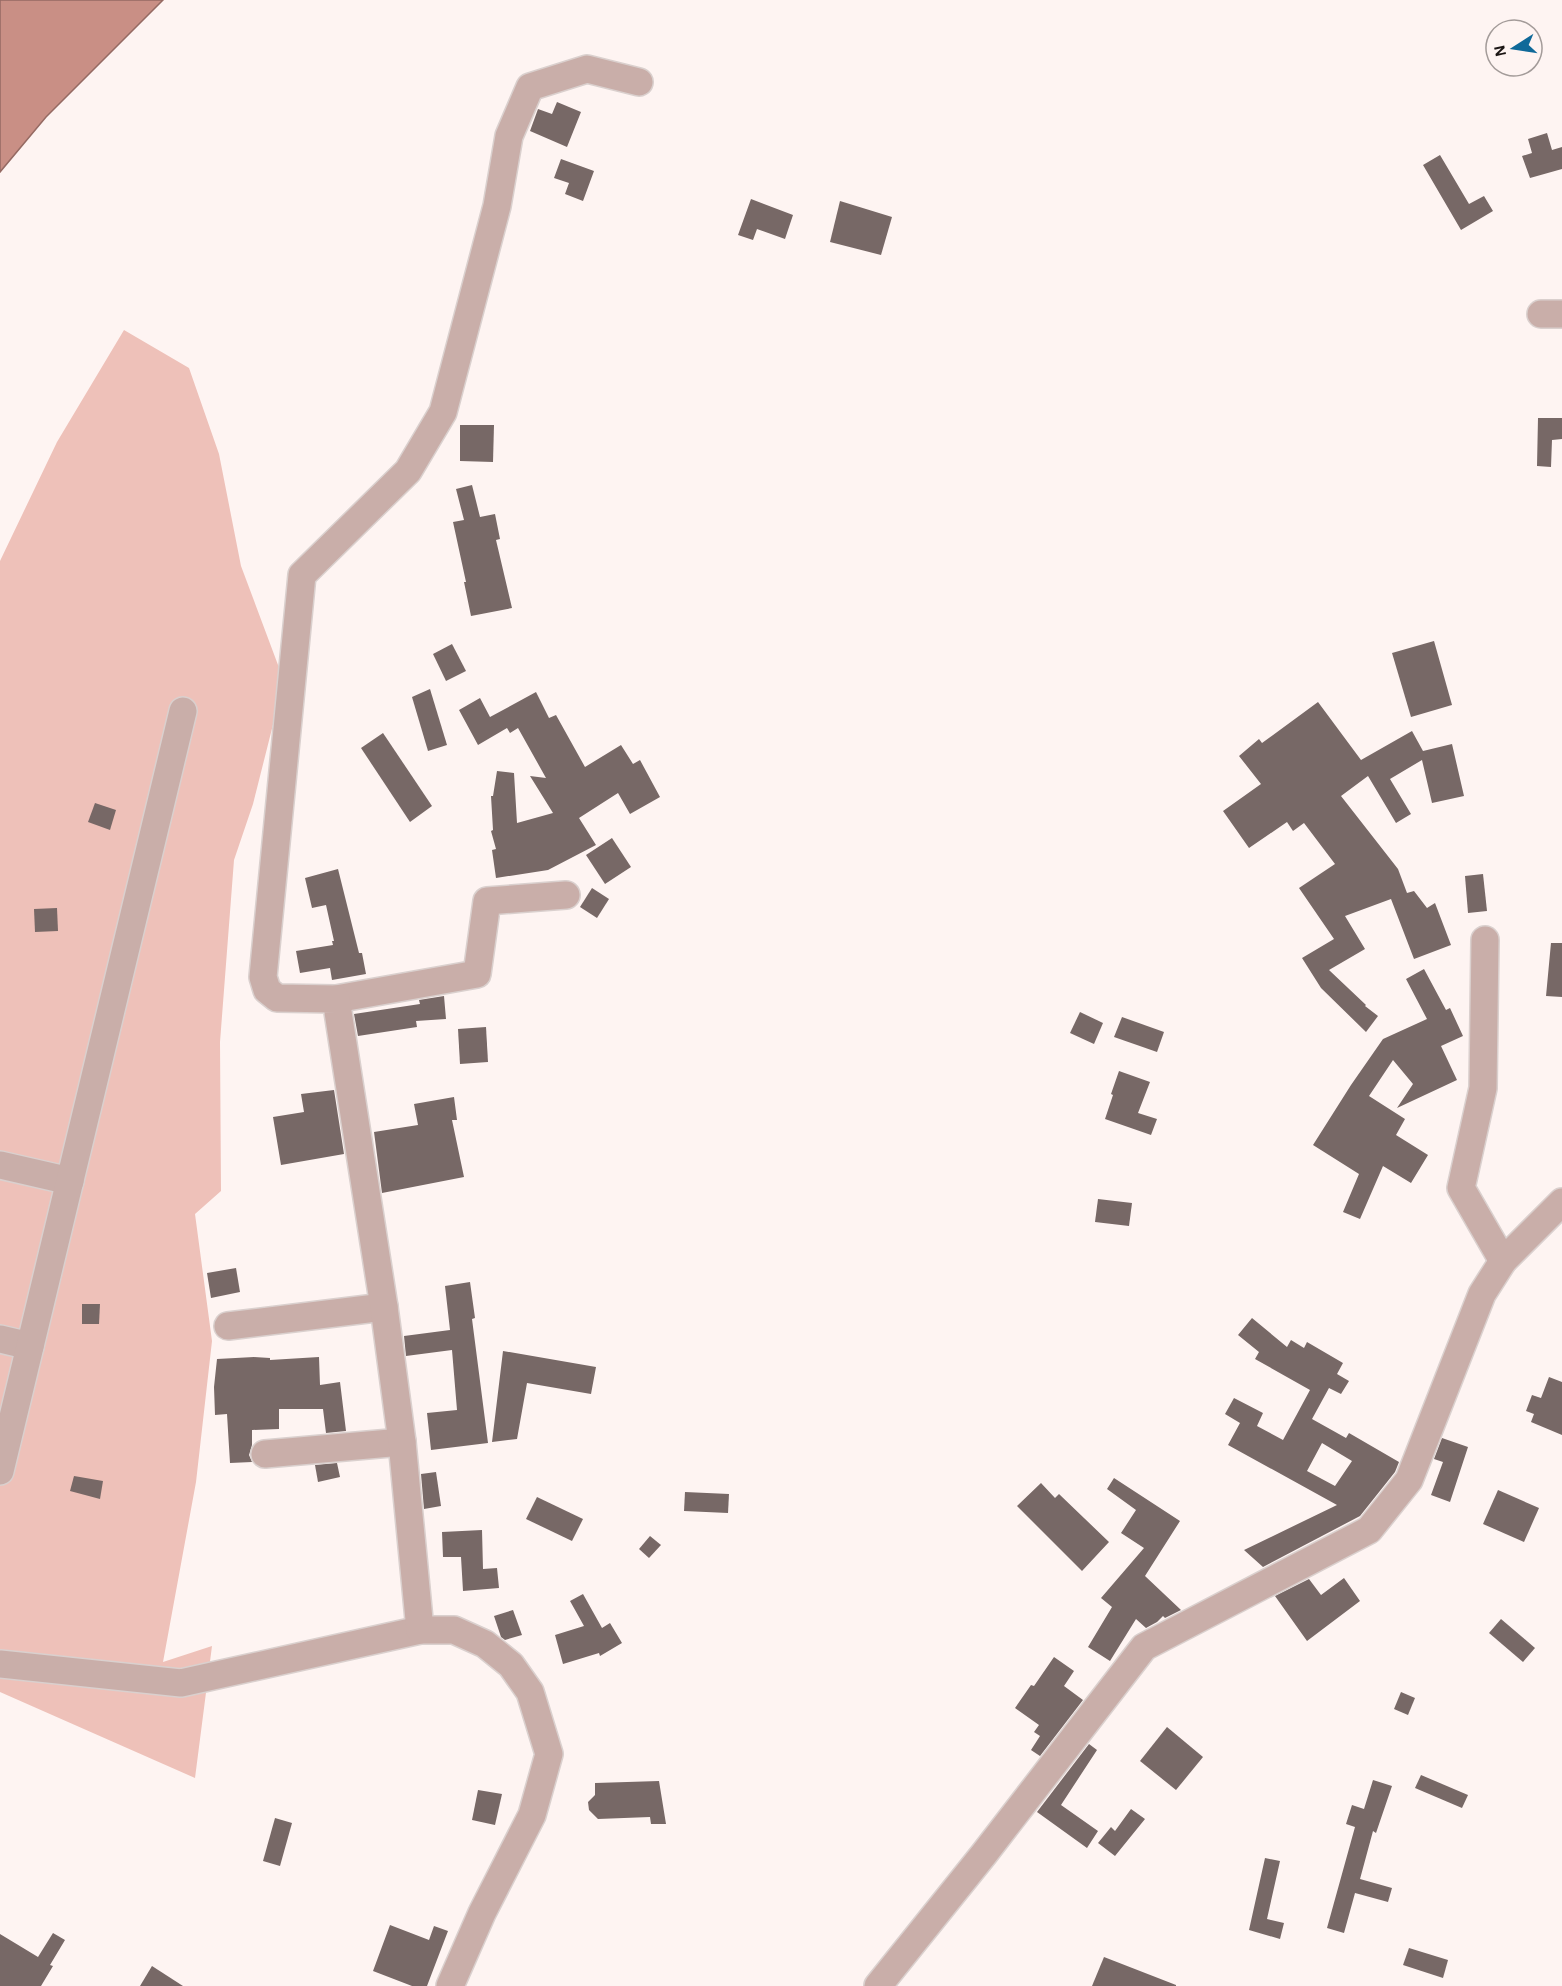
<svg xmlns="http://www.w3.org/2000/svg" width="1562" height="1986" viewBox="0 0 1562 1986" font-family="'Alegreya Sans',sans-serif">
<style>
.green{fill:#eec1b9}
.water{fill:#c98f85;stroke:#956a63;stroke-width:1.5}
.building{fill:#776866;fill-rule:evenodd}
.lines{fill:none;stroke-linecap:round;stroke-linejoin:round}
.minor-casing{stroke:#dad0ce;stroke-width:30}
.minor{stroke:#c9aea9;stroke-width:27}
</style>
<rect width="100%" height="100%" fill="#fef4f2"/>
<path class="green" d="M 124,330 L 189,368 L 219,454 L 241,566 L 284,681 L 253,804 L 234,860 L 220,1042 L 221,1191 L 195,1214 L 212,1341 L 196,1482 L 163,1662 L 212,1646 L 195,1778 L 0,1692 L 0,561 L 57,442 Z"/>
<path class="water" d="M 0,0 L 163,0 L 46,117 L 0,172 Z"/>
<g class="building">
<path d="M 557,102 L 581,112 L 567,147 L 530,131 L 538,109 L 552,114 Z"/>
<path d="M 1547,133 L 1552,150 L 1562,147 L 1562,169 L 1530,178 L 1522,156 L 1532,153 L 1528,139 Z"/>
<path d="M 1440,155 L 1469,204 L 1484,196 L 1493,211 L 1461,230 L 1423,165 Z"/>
<path d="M 561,159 L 594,171 L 583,201 L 565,194 L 569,183 L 554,178 Z"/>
<path d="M 751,199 L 793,215 L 785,239 L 757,229 L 753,240 L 738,235 Z"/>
<path d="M 840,201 L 892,217 L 881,255 L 830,242 Z"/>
<path d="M 1538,418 L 1562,418 L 1562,439 L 1552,440 L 1551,467 L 1537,466 Z"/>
<path d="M 460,425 L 494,425 L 493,462 L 460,461 Z"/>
<path d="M 472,485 L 480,517 L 495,514 L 500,539 L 496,540 L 512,608 L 471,616 L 464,582 L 466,582 L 453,522 L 464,520 L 456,489 Z"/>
<path d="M 1434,641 L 1452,705 L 1411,717 L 1392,653 Z"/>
<path d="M 452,644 L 466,671 L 446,681 L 433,654 Z"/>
<path d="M 430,689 L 447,745 L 428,751 L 412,697 Z"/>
<path d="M 536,692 L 549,718 L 556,715 L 585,767 L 621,745 L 633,764 L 640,760 L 660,797 L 630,814 L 618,793 L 579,818 L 596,845 L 548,870 L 496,878 L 492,850 L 496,849 L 491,831 L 493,830 L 491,796 L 493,796 L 497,771 L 514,773 L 517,823 L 553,813 L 530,776 L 546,778 L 518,728 L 510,733 L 507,728 L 478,745 L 459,710 L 480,698 L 490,717 Z"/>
<path d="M 1318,702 L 1361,760 L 1412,731 L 1423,751 L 1452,744 L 1464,796 L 1432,803 L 1422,760 L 1390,779 L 1411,814 L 1396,823 L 1368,776 L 1341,796 L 1398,869 L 1407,893 L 1414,891 L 1427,908 L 1435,903 L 1451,945 L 1414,959 L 1391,899 L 1345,916 L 1365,949 L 1329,970 L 1366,1005 L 1365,1006 L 1378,1016 L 1366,1032 L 1321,988 L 1302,958 L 1334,939 L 1299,888 L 1335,864 L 1304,823 L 1293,831 L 1287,822 L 1249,848 L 1223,811 L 1261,784 L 1239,756 L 1259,739 L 1262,743 Z"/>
<path d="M 383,733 L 432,806 L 410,822 L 361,748 Z"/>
<path d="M 95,803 L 116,810 L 110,830 L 88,822 Z"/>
<path d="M 612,838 L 631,867 L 605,884 L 586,855 Z"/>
<path d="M 338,869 L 359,953 L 362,953 L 366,974 L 332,980 L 330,968 L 300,973 L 296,951 L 333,945 L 332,941 L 334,941 L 326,905 L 312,908 L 305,878 Z"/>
<path d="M 1483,874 L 1487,911 L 1468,913 L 1465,876 Z"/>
<path d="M 592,888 L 609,899 L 597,918 L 580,907 Z"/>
<path d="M 57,908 L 58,931 L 35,932 L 34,909 Z"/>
<path d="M 1551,943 L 1562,943 L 1562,997 L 1546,996 Z"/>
<path d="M 1424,969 L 1446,1010 L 1450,1008 L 1463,1036 L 1441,1046 L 1457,1080 L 1397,1108 L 1413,1084 L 1393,1060 L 1369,1096 L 1405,1119 L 1396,1135 L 1428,1155 L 1411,1183 L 1383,1166 L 1360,1219 L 1343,1212 L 1359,1174 L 1313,1145 L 1351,1085 L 1383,1039 L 1427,1019 L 1406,979 Z"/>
<path d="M 444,996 L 446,1019 L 416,1021 L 417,1027 L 358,1036 L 354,1014 L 420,1004 L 419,1000 Z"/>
<path d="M 1080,1012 L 1103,1023 L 1094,1044 L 1070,1033 Z"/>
<path d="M 1122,1017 L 1164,1032 L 1157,1052 L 1114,1037 Z"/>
<path d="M 486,1027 L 488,1062 L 460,1064 L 458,1029 Z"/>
<path d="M 1119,1071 L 1150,1082 L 1138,1113 L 1157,1119 L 1151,1135 L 1105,1119 L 1113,1095 L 1111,1094 Z"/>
<path d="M 334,1090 L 344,1154 L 281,1165 L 273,1117 L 304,1112 L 301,1094 Z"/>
<path d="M 454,1097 L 457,1120 L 452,1120 L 464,1177 L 382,1193 L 374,1132 L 418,1125 L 414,1104 Z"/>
<path d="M 1098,1199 L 1132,1203 L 1129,1226 L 1095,1222 Z"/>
<path d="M 236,1268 L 240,1292 L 211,1298 L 207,1273 Z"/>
<path d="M 470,1282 L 475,1318 L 472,1319 L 488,1443 L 431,1450 L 427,1413 L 457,1410 L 452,1350 L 406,1356 L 404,1336 L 450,1330 L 445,1286 Z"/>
<path d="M 82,1304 L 100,1304 L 99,1324 L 82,1324 Z"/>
<path d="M 1252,1318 L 1287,1347 L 1291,1340 L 1304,1348 L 1307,1342 L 1343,1363 L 1337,1374 L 1349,1381 L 1341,1394 L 1329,1388 L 1312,1419 L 1346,1438 L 1349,1433 L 1399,1462 L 1395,1472 L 1360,1516 L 1263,1567 L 1244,1550 L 1337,1505 L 1228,1445 L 1240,1423 L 1225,1414 L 1234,1398 L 1263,1413 L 1257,1426 L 1283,1440 L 1310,1390 L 1255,1359 L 1259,1352 L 1238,1335 ZM 1322,1443 L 1352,1461 L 1335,1486 L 1307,1471 Z"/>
<path d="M 503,1351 L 596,1367 L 591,1394 L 527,1383 L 517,1439 L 492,1442 Z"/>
<path d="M 254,1357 L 270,1358 L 270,1360 L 319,1357 L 320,1385 L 340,1382 L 346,1431 L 326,1433 L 323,1409 L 279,1409 L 279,1429 L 252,1430 L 252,1445 L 249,1455 L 252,1462 L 230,1463 L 227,1414 L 215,1415 L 214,1387 L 217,1359 Z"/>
<path d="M 1549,1377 L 1562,1382 L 1562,1435 L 1531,1422 L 1534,1414 L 1526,1411 L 1532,1395 L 1541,1398 Z"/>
<path d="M 1442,1438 L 1468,1447 L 1450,1502 L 1431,1495 L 1443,1462 L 1434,1459 Z"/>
<path d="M 337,1463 L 340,1477 L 318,1482 L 315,1465 Z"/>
<path d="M 436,1472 L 441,1506 L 424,1509 L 421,1474 Z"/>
<path d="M 74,1476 L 103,1481 L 100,1499 L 70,1491 Z"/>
<path d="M 1114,1478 L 1180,1521 L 1145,1576 L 1181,1610 L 1165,1618 L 1163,1616 L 1157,1622 L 1146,1628 L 1136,1619 L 1110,1661 L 1088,1647 L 1112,1607 L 1101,1598 L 1144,1548 L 1121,1533 L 1136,1510 L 1107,1489 Z"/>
<path d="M 1041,1483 L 1055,1498 L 1059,1494 L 1109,1542 L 1082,1571 L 1017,1506 Z"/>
<path d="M 1498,1490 L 1539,1508 L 1524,1542 L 1483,1524 Z"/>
<path d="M 685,1492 L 729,1494 L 728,1513 L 684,1511 Z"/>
<path d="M 537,1497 L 583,1519 L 572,1541 L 526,1519 Z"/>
<path d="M 482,1530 L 483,1569 L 497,1568 L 499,1588 L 463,1591 L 461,1557 L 443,1557 L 442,1532 Z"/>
<path d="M 650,1536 L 661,1545 L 649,1558 L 639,1549 Z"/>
<path d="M 1344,1578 L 1360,1601 L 1307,1641 L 1275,1596 L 1309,1579 L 1321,1595 Z"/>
<path d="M 583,1594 L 602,1628 L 610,1623 L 622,1643 L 600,1656 L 599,1653 L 563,1664 L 555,1635 L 584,1626 L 570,1601 Z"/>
<path d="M 513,1610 L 522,1635 L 505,1640 L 501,1637 L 494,1616 Z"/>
<path d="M 1501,1619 L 1535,1648 L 1523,1662 L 1489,1633 Z"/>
<path d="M 1054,1657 L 1074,1671 L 1064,1686 L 1083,1700 L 1040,1756 L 1031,1750 L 1040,1736 L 1034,1732 L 1039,1725 L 1015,1708 L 1031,1685 L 1034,1686 Z"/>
<path d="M 1401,1692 L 1415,1698 L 1408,1715 L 1394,1709 Z"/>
<path d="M 1167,1727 L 1203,1757 L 1176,1790 L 1140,1761 Z"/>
<path d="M 1089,1744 L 1097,1750 L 1061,1805 L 1098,1831 L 1087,1848 L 1037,1812 Z"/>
<path d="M 1421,1775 L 1468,1795 L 1462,1808 L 1415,1788 Z"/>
<path d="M 1373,1780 L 1392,1786 L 1376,1833 L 1373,1831 L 1360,1879 L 1392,1888 L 1388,1902 L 1355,1893 L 1344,1933 L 1327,1928 L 1355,1827 L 1346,1824 L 1352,1805 L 1364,1809 Z"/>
<path d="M 659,1781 L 666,1824 L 651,1824 L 650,1817 L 598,1819 L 589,1810 L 588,1802 L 595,1795 L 595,1783 Z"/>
<path d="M 478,1790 L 502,1794 L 495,1825 L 472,1820 Z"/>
<path d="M 1131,1809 L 1145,1819 L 1115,1856 L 1098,1843 L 1111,1827 L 1115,1831 Z"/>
<path d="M 275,1818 L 292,1823 L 280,1866 L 263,1861 Z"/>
<path d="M 1265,1858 L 1280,1861 L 1267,1919 L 1284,1923 L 1280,1939 L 1249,1930 Z"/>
<path d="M 390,1925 L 429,1940 L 434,1926 L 448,1931 L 427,1986 L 412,1986 L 373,1971 Z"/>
<path d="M 53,1933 L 65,1940 L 50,1965 L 53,1966 L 41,1986 L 0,1986 L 0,1934 L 38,1957 Z"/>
<path d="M 1409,1948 L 1448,1960 L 1443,1978 L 1403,1965 Z"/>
<path d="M 1104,1957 L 1176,1985 L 1176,1986 L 1092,1986 Z"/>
<path d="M 152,1966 L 183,1986 L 140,1986 Z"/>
</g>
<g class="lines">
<defs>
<g id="minor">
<path d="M 1541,314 L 1562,314"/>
<path d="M 1485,940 L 1483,1088 L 1461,1188 L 1503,1261"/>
<path d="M 336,999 L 477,974 L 487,901 L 566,895"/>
<path d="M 0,1165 L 70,1181"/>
<path d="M 228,1326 L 384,1307"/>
<path d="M 0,1339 L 30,1346"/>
<path d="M 265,1454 L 402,1442"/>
<path d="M 0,1471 L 183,711"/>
<path d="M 0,1664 L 181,1683 L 420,1630"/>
<path d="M 450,1986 L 482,1913 L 532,1815 L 549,1754 L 530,1692 L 511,1665 L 485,1644 L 454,1630 L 420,1630 L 402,1442 L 384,1307 L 336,999 L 277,998 L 267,990 L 263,977 L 302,575 L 408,471 L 443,412 L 497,206 L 509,136 L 530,87 L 587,69 L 639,82"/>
<path d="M 878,1986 L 984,1854 L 1144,1647 L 1369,1530 L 1409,1480 L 1482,1294 L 1503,1261 L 1562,1202"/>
</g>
</defs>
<use href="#minor" class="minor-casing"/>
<use href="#minor" class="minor"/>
</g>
<g transform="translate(1514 48) rotate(258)"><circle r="28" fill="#fef4f2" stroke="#a39b99" stroke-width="1.5"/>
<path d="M0-4.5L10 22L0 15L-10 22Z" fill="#0f6999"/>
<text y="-9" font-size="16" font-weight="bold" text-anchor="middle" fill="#1b1514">N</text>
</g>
</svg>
